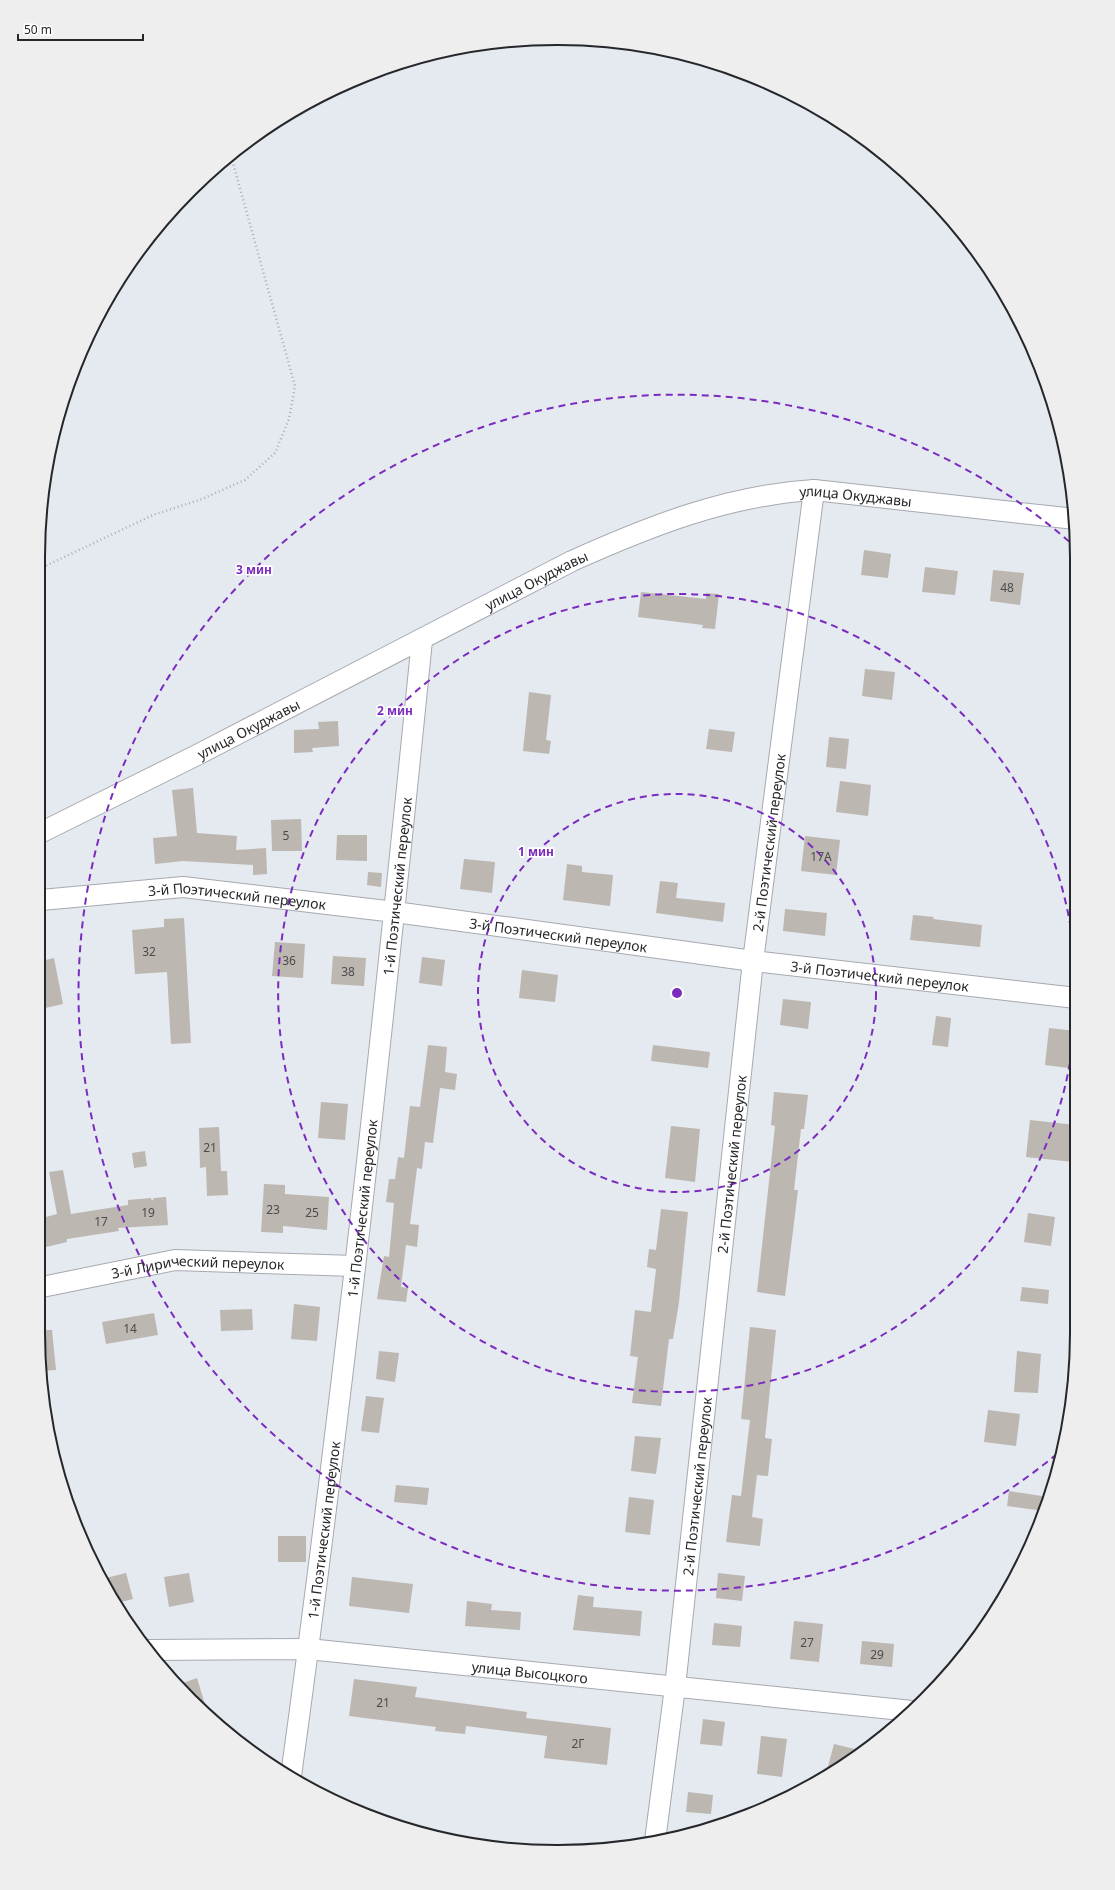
<svg xmlns="http://www.w3.org/2000/svg" width="1115" height="1890" viewBox="0 0 1115 1890" font-family="'Noto Sans',sans-serif">
<style>
.building{fill:#bdb7b1}
.lines{fill:none;stroke-linecap:round;stroke-linejoin:round}
.street-casing{stroke:#a6a9b0;stroke-width:22}
.path{stroke:#acafb5;stroke-width:2.5;stroke-dasharray:1 3;stroke-linecap:butt}
.street{stroke:#fff;stroke-width:20}
.ring{fill:none;stroke:#7b2cbf;stroke-width:2;stroke-dasharray:7 5}
.labels{text-anchor:middle;dominant-baseline:central;stroke-width:3.5;stroke-linejoin:round;paint-order:stroke}
.number-label{font-size:12px;fill:#4c4b4c}
.street-label{font-size:14px;fill:#26272a;stroke:#fff}
.rim{fill:none;stroke:#26272a;stroke-width:2}
.centre{fill:#7b2cbf;stroke:#fff;stroke-width:2}
.ring-label{font-size:12px;text-anchor:middle;font-weight:bold;fill:#7b2cbf;stroke:#fff;stroke-width:3.5;stroke-linejoin:round;paint-order:stroke}
</style>
<rect width="100%" height="100%" fill="#e5e9f0"/>
<g class="building">
<path d="M 864,550 L 891,554 L 888,578 L 861,575 Z"/>
<path d="M 925,567 L 958,571 L 955,595 L 922,592 Z"/>
<path d="M 993,570 L 1024,573 L 1020,605 L 990,601 Z"/>
<path d="M 641,592 L 706,599 L 706,593 L 719,594 L 715,629 L 702,628 L 703,625 L 638,617 Z"/>
<path d="M 865,669 L 895,672 L 892,700 L 862,696 Z"/>
<path d="M 529,692 L 551,695 L 546,740 L 551,741 L 549,754 L 523,751 Z"/>
<path d="M 338,721 L 339,746 L 312,748 L 313,752 L 294,753 L 294,730 L 319,729 L 318,722 Z"/>
<path d="M 709,729 L 735,732 L 732,752 L 706,749 Z"/>
<path d="M 829,737 L 849,739 L 846,769 L 826,767 Z"/>
<path d="M 840,781 L 871,785 L 868,816 L 836,812 Z"/>
<path d="M 193,788 L 197,833 L 237,836 L 236,850 L 266,848 L 267,874 L 253,875 L 253,865 L 183,861 L 155,864 L 153,838 L 177,836 L 172,790 Z"/>
<path d="M 301,819 L 302,851 L 272,851 L 271,820 Z"/>
<path d="M 337,835 L 367,835 L 367,861 L 336,860 Z"/>
<path d="M 805,836 L 840,840 L 836,875 L 801,871 Z"/>
<path d="M 464,859 L 495,862 L 492,893 L 460,889 Z"/>
<path d="M 567,864 L 582,866 L 582,872 L 613,875 L 610,906 L 563,900 Z"/>
<path d="M 368,872 L 382,873 L 381,887 L 367,885 Z"/>
<path d="M 660,881 L 678,883 L 676,898 L 725,903 L 723,922 L 656,913 Z"/>
<path d="M 785,909 L 827,913 L 825,936 L 783,931 Z"/>
<path d="M 913,915 L 934,917 L 933,919 L 982,925 L 980,947 L 910,940 Z"/>
<path d="M 184,918 L 191,1043 L 171,1044 L 167,972 L 135,974 L 132,930 L 164,927 L 164,919 Z"/>
<path d="M 275,942 L 305,944 L 303,978 L 272,976 Z"/>
<path d="M 333,956 L 366,958 L 364,986 L 331,984 Z"/>
<path d="M 422,957 L 445,960 L 442,986 L 419,983 Z"/>
<path d="M 54,958 L 63,1004 L 41,1009 L 41,961 Z"/>
<path d="M 522,970 L 558,975 L 555,1002 L 519,998 Z"/>
<path d="M 783,999 L 811,1002 L 808,1029 L 780,1025 Z"/>
<path d="M 936,1016 L 951,1018 L 948,1047 L 932,1045 Z"/>
<path d="M 1049,1028 L 1076,1031 L 1076,1069 L 1045,1065 Z"/>
<path d="M 428,1045 L 447,1047 L 445,1072 L 457,1074 L 455,1090 L 440,1088 L 433,1143 L 425,1142 L 422,1169 L 417,1168 L 410,1224 L 419,1225 L 417,1247 L 406,1245 L 401,1287 L 408,1288 L 406,1302 L 377,1299 L 384,1256 L 389,1257 L 394,1203 L 386,1202 L 389,1179 L 395,1179 L 398,1157 L 404,1158 L 410,1106 L 420,1107 Z"/>
<path d="M 653,1045 L 710,1052 L 708,1068 L 651,1061 Z"/>
<path d="M 774,1092 L 808,1095 L 804,1129 L 801,1129 L 794,1190 L 798,1190 L 785,1296 L 757,1292 L 775,1126 L 771,1125 Z"/>
<path d="M 321,1102 L 348,1104 L 345,1140 L 318,1138 Z"/>
<path d="M 1030,1120 L 1076,1125 L 1073,1162 L 1026,1157 Z"/>
<path d="M 671,1126 L 700,1129 L 695,1182 L 665,1178 Z"/>
<path d="M 219,1127 L 221,1171 L 227,1171 L 228,1195 L 207,1196 L 206,1167 L 200,1168 L 199,1128 Z"/>
<path d="M 145,1151 L 147,1166 L 134,1168 L 132,1153 Z"/>
<path d="M 63,1170 L 71,1214 L 128,1205 L 128,1200 L 151,1198 L 152,1201 L 154,1198 L 166,1197 L 168,1225 L 118,1228 L 119,1231 L 67,1239 L 67,1242 L 42,1248 L 42,1218 L 57,1214 L 49,1172 Z"/>
<path d="M 264,1184 L 285,1185 L 285,1194 L 329,1197 L 327,1230 L 283,1226 L 283,1233 L 261,1232 Z"/>
<path d="M 661,1209 L 688,1212 L 679,1302 L 673,1339 L 669,1339 L 661,1406 L 632,1403 L 638,1357 L 630,1356 L 635,1310 L 651,1312 L 656,1269 L 647,1267 L 649,1249 L 656,1250 Z"/>
<path d="M 1028,1213 L 1055,1217 L 1051,1246 L 1024,1242 Z"/>
<path d="M 1022,1287 L 1049,1290 L 1048,1304 L 1020,1301 Z"/>
<path d="M 294,1304 L 320,1307 L 317,1341 L 291,1339 Z"/>
<path d="M 252,1309 L 253,1330 L 221,1331 L 220,1310 Z"/>
<path d="M 154,1313 L 158,1335 L 106,1344 L 102,1322 Z"/>
<path d="M 750,1327 L 776,1330 L 765,1438 L 772,1439 L 768,1476 L 757,1475 L 752,1517 L 763,1519 L 760,1546 L 726,1542 L 732,1495 L 741,1496 L 750,1420 L 741,1419 Z"/>
<path d="M 42,1330 L 52,1330 L 56,1370 L 42,1371 Z"/>
<path d="M 379,1351 L 399,1353 L 395,1382 L 376,1379 Z"/>
<path d="M 1017,1351 L 1041,1354 L 1038,1393 L 1014,1392 Z"/>
<path d="M 366,1396 L 384,1398 L 379,1433 L 361,1431 Z"/>
<path d="M 988,1410 L 1020,1414 L 1016,1446 L 984,1442 Z"/>
<path d="M 635,1436 L 661,1438 L 656,1474 L 631,1471 Z"/>
<path d="M 396,1485 L 429,1488 L 427,1505 L 394,1502 Z"/>
<path d="M 1009,1491 L 1048,1497 L 1044,1511 L 1007,1506 Z"/>
<path d="M 629,1497 L 654,1500 L 650,1535 L 625,1532 Z"/>
<rect x="278" y="1536" width="28" height="26"/>
<path d="M 126,1573 L 133,1599 L 117,1603 L 102,1579 Z"/>
<path d="M 189,1573 L 194,1602 L 169,1607 L 164,1577 Z"/>
<path d="M 718,1573 L 745,1576 L 742,1601 L 716,1598 Z"/>
<path d="M 352,1577 L 413,1584 L 409,1613 L 349,1606 Z"/>
<path d="M 578,1595 L 594,1597 L 593,1607 L 642,1611 L 640,1636 L 573,1630 Z"/>
<path d="M 467,1601 L 492,1604 L 491,1610 L 521,1612 L 520,1630 L 465,1626 Z"/>
<path d="M 794,1621 L 823,1624 L 819,1662 L 790,1659 Z"/>
<path d="M 714,1623 L 742,1626 L 740,1647 L 712,1645 Z"/>
<path d="M 862,1641 L 894,1644 L 892,1667 L 860,1664 Z"/>
<path d="M 197,1678 L 207,1711 L 180,1684 Z"/>
<path d="M 354,1679 L 417,1687 L 415,1697 L 527,1712 L 526,1718 L 611,1728 L 607,1765 L 544,1758 L 547,1736 L 466,1726 L 465,1734 L 435,1731 L 436,1727 L 349,1716 Z"/>
<path d="M 703,1719 L 725,1722 L 722,1746 L 700,1744 Z"/>
<path d="M 761,1736 L 787,1739 L 782,1777 L 757,1774 Z"/>
<path d="M 834,1744 L 863,1751 L 826,1774 Z"/>
<path d="M 688,1792 L 713,1795 L 711,1814 L 686,1812 Z"/>
</g>
<g class="lines">
<defs>
<g id="street">
<path id="s1" d="M 40,833 L 197,755 L 572,561 C 650,526 728,495 814,490 L 1075,519"/>
<path id="s2" d="M 41,900 L 183,887 L 395,912 L 753,961 L 1076,998"/>
<path id="s3" d="M 42,1287 L 175,1260 L 355,1266"/>
<path id="s4" d="M 147,1650 L 308,1649 L 912,1711"/>
<path id="s5" d="M 291,1776 C 343,1398 384,1019 422,640"/>
<path id="s6" d="M 655,1841 L 675,1687 L 753,961 L 814,490"/>
</g>
</defs>
<use href="#street" class="street-casing"/>
<path class="path" d="M 39,569 L 153,515 L 202,499 L 245,480 L 275,453 L 289,419 L 295,386 L 231,156"/>
<use href="#street" class="street"/>
</g>
<g class="ring">
<circle cx="677" cy="993" r="199"/>
<path d="M1076 1003A399 399 0 1 1 1076 983"/>
<path d="M1057 1454A598 598 0 1 1 1073 545"/>
</g>
<g class="labels">
<g class="number-label">
<text x="1007" y="587">48</text>
<text x="286" y="835">5</text>
<text x="821" y="856">17А</text>
<text x="149" y="951">32</text>
<text x="289" y="960">36</text>
<text x="348" y="971">38</text>
<text x="210" y="1147">21</text>
<text x="273" y="1209">23</text>
<text x="148" y="1212">19</text>
<text x="312" y="1212">25</text>
<text x="101" y="1221">17</text>
<text x="130" y="1328">14</text>
<text x="807" y="1642">27</text>
<text x="877" y="1654">29</text>
<text x="383" y="1702">21</text>
<text x="578" y="1743">2Г</text>
</g>
<g class="street-label">
<text stroke="none"><textPath href="#s1" startOffset="893">улица Окуджавы</textPath></text>
<text stroke="none"><textPath href="#s1" startOffset="557">улица Окуджавы</textPath></text>
<text stroke="none"><textPath href="#s1" startOffset="233">улица Окуджавы</textPath></text>
<text stroke="none"><textPath href="#s6" startOffset="1005">2-й Поэтический переулок</textPath></text>
<text stroke="none"><textPath href="#s5" startOffset="896">1-й Поэтический переулок</textPath></text>
<text stroke="none"><textPath href="#s2" startOffset="197">3-й Поэтический переулок</textPath></text>
<text stroke="none"><textPath href="#s2" startOffset="521">3-й Поэтический переулок</textPath></text>
<text stroke="none"><textPath href="#s2" startOffset="845">3-й Поэтический переулок</textPath></text>
<text stroke="none"><textPath href="#s6" startOffset="681">2-й Поэтический переулок</textPath></text>
<text stroke="none"><textPath href="#s5" startOffset="572">1-й Поэтический переулок</textPath></text>
<text stroke="none"><textPath href="#s3" startOffset="158">3-й Лирический переулок</textPath></text>
<text stroke="none"><textPath href="#s6" startOffset="357">2-й Поэтический переулок</textPath></text>
<text stroke="none"><textPath href="#s5" startOffset="248">1-й Поэтический переулок</textPath></text>
<text stroke="none"><textPath href="#s4" startOffset="384">улица Высоцкого</textPath></text>
</g>
</g>
<path d="M0 0H1115V1890H0ZM557 45H558A512 512 0 0 1 1070 557V1333A512 512 0 0 1 558 1845H557A512 512 0 0 1 45 1333V557A512 512 0 0 1 557 45Z" fill="#eee" fill-rule="evenodd"/>
<path class="rim" d="M557 45H558A512 512 0 0 1 1070 557V1333A512 512 0 0 1 558 1845H557A512 512 0 0 1 45 1333V557A512 512 0 0 1 557 45Z"/>
<circle cx="677" cy="993" r="6" class="centre"/>
<g class="ring-label">
<text x="254" y="574">3 мин</text>
<text x="395" y="715">2 мин</text>
<text x="536" y="856">1 мин</text>
</g>
<path d="M18 34v6h125v-6" fill="none" stroke="#26272a" stroke-width="2"/>
<text x="24" y="34" font-size="12" fill="#26272a" stroke="#ffffff" stroke-width="3" paint-order="stroke">50 m</text>
</svg>
